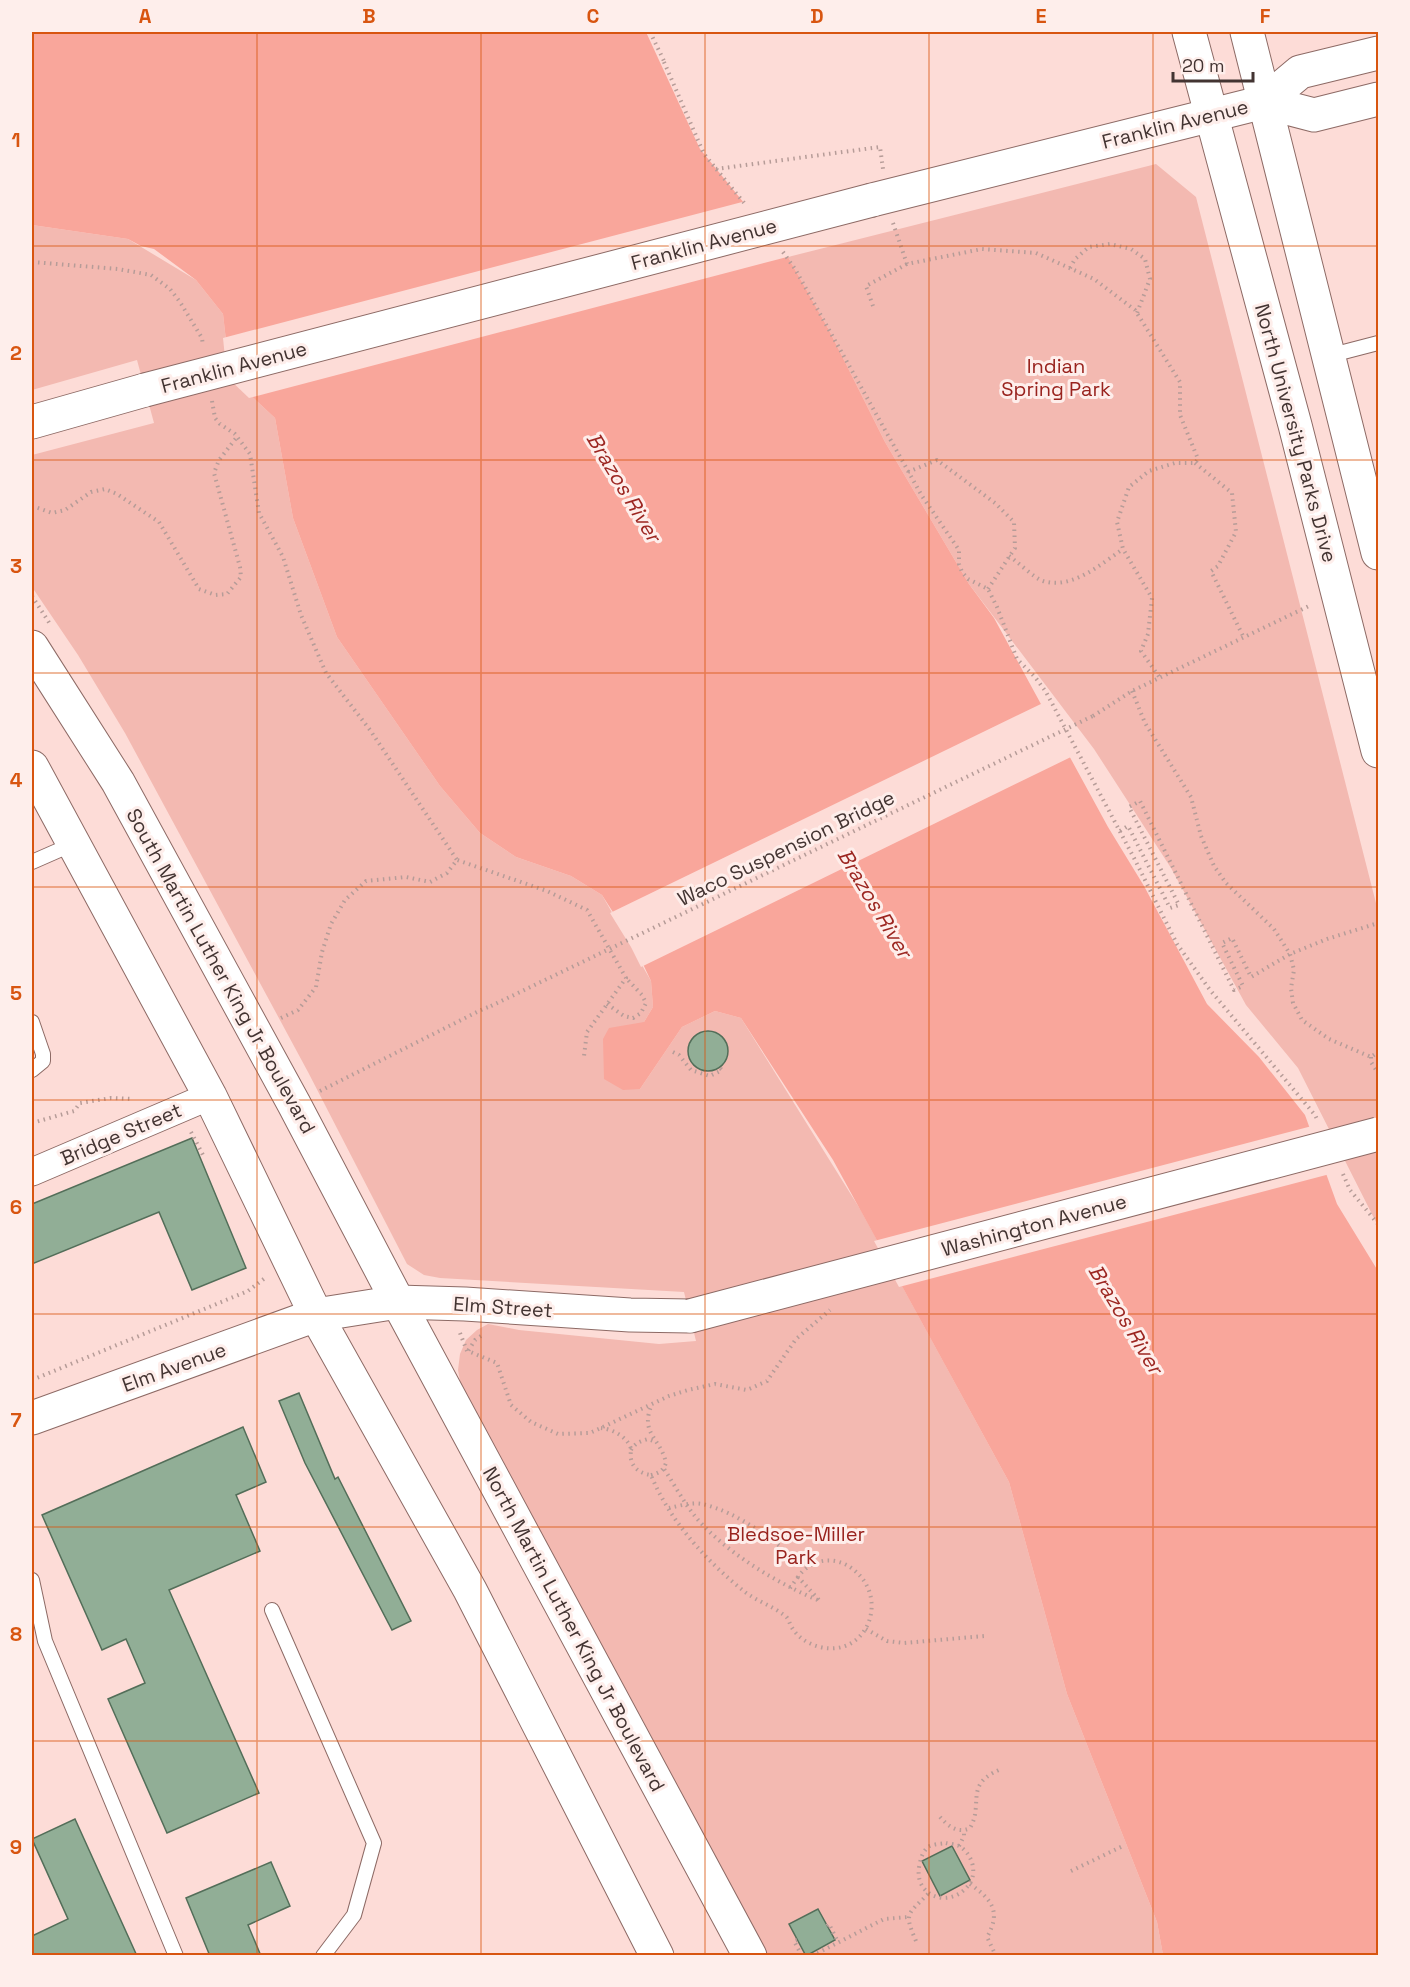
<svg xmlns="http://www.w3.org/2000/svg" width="1410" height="1987" viewBox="0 0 1410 1987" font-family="'Space Grotesk',sans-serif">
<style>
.green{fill:#f3b9b1}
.water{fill:#f9a69b}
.pier{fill:#fddcd7}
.building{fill:#91ae96;stroke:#536e59;stroke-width:1.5}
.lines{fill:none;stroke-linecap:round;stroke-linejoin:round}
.lane-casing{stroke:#8d6a65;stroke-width:16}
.street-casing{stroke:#8d6a65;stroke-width:29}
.secondary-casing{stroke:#8d6a65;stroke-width:35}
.path{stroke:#b69c98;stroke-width:4;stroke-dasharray:1.5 4.5;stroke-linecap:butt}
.lane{stroke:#fff;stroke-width:14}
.street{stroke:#fff;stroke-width:27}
.secondary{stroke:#fff;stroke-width:33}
.secondary-bridge-casing{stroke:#8d6a65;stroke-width:35;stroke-linecap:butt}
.path-bridge{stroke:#b69c98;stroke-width:4;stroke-dasharray:1.5 4.5;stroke-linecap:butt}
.secondary-bridge{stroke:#fff;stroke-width:33}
.grid{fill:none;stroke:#d85510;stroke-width:1.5;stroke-opacity:0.55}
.labels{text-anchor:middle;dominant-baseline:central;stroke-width:6;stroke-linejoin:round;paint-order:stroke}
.street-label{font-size:20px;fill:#433432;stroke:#feeeeb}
.park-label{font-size:20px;fill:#99231e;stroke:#feeeeb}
.water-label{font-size:21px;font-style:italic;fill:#9c2621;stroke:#feeeeb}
.neatline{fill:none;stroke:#d85510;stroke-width:2}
.grid-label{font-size:20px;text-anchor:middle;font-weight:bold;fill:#d85510}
</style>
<rect width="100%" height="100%" fill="#fddcd7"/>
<g class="green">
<path d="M 1156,164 L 1196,197 L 1378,911 L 1378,1226 L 1298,1068 L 1246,1005 L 1171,868 L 1094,749 L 969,584 L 885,442 L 829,330 L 788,257 Z"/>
<path d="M 32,225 L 128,239 L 196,280 L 223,314 L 230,376 L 275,418 L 293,518 L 337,637 L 440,786 L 480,833 L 516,857 L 571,876 L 602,895 L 651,981 L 653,1007 L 644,1022 L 640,1089 L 682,1027 L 715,1011 L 741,1018 L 860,1209 L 1009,1482 L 1067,1694 L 1157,1922 L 1163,1955 L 765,1955 L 649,1732 L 461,1387 L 458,1370 L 460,1354 L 466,1340 L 477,1330 L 488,1324 L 519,1330 L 659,1344 L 696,1341 L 684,1292 L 440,1278 L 424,1275 L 407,1264 L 308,1072 L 125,733 L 78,655 L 32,587 L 32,455 L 154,423 L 137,360 L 32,390 Z"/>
</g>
<path class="water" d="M 32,32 L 646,32 L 700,149 L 788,257 L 829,330 L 885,442 L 969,584 L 994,618 L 1108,827 L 1144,886 L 1207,1004 L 1259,1057 L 1305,1115 L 1337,1204 L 1378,1271 L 1378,1955 L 1163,1955 L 1157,1922 L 1067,1694 L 1009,1482 L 833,1160 L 741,1018 L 715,1011 L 682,1027 L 640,1089 L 623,1090 L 604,1079 L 603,1039 L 609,1028 L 644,1022 L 653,1007 L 651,981 L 634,945 L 602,895 L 571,876 L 516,857 L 480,833 L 440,786 L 337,637 L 293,518 L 275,418 L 230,376 L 223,314 L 196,280 L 154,249 L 141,246 L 128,239 L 32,225 Z"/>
<g class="pier">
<path d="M 746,201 L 791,256 L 249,398 L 227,377 L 223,338 Z"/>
<path d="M 1043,703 L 1073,756 L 641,967 L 631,947 L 610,913 Z"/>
<path d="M 1312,1126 L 1330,1174 L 899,1287 L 874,1241 Z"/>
</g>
<g class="building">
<circle cx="708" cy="1051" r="20"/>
<path d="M 192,1138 L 246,1268 L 192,1290 L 159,1212 L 32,1264 L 32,1204 Z"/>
<path d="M 299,1393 L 335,1479 L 338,1477 L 411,1621 L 392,1630 L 305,1463 L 279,1401 Z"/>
<path d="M 243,1427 L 266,1482 L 236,1495 L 260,1551 L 169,1590 L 259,1793 L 167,1833 L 108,1699 L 145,1683 L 126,1639 L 102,1650 L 42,1515 Z"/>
<path d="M 75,1819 L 137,1956 L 32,1956 L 32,1936 L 68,1919 L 32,1839 Z"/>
<path d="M 952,1846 L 970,1880 L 940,1896 L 922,1861 Z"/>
<path d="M 271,1862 L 290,1906 L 248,1925 L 261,1956 L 210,1956 L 186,1898 Z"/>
<path d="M 818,1909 L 835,1940 L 806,1956 L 789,1924 Z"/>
</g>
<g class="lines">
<defs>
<g id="lane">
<path d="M 1328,356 L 1378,343"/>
<path d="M 32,862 L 73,844"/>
<path d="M 32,1022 L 43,1054 L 43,1061 L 32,1070"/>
<path d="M 32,1580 L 45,1641 L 176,1956"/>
<path d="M 272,1610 L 374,1843 L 354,1915 L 323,1956"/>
</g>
<path id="street" d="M 32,1172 L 210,1096"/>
<g id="secondary">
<path d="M 1189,32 L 1295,425 L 1378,751"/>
<path d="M 1247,32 L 1378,553"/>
<path d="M 1264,102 L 1314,115 L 1378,99"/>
<path d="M 872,200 L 1264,102 L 1300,72 L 1378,53"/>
<path d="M 32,422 L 145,390"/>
<path d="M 32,647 L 118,782 L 294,1104 L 398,1302 L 750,1956"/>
<path d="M 32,767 L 210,1096 L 316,1315 L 470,1590 L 657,1956"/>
<path d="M 32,1418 L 316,1315 L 398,1302 L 465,1304 L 630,1315 L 690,1316"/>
</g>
</defs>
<use href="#lane" class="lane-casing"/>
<use href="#street" class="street-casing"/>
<use href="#secondary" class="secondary-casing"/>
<g class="path">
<path d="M 650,32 L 665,63"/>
<path d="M 664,62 L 704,154 L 745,204"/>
<path d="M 716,169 L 880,147 L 883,169"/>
<path d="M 893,223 L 907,264 L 982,249 L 1036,253 L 1094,279 L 1135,310 L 1180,382 L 1180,415 L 1198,459 L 1195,463 L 1175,463 L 1149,471 L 1129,487 L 1117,522 L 1123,549 L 1152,598 L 1148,634 L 1141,651 L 1160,678"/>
<path d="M 783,252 L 795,269 L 922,496 L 959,550 L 959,564 L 962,572 L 968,579 L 988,589 L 997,607 L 1017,659 L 1035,677 L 1046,692 L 1134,858 L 1177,944 L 1210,990 L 1315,1115 L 1318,1121"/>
<path d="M 32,262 L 118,269 L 151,275 L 170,289 L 180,302 L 202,338 L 203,346"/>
<path d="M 1070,268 L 1075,259 L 1089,247 L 1110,244 L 1131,249 L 1145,259 L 1150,279 L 1137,313"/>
<path d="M 873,306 L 866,286 L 907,264"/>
<path d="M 212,401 L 215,418 L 220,424 L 235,434 L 250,454 L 259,513 L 283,557 L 301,615 L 326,673 L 370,730 L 457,860"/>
<path d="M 1195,463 L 1232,493 L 1236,532 L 1218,566 L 1211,571 L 1243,636"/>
<path d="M 908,472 L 937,460 L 995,503 L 1014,522 L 1015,548 L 988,589"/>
<path d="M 32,506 L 52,513 L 65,510 L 91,492 L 105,489 L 117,494 L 159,522 L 199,589 L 215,595 L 227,594 L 241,577 L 240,567 L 214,473 L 219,460 L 237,437"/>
<path d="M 1009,556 C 1018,562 1034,578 1043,581 C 1072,590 1101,564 1123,549"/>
<path d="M 32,596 L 50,624"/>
<path d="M 1132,691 L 1145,723 L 1191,797 L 1201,836 L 1214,866 L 1226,883 L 1274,929 L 1290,954 L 1294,970 L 1291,988 L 1293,1003 L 1302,1020 L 1329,1039 L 1371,1057 L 1378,1052"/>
<path d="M 1093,716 L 1132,691 L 1311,605"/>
<path d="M 1120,831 L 1128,826 L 1170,908 L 1179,905 L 1129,807 L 1140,801 L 1234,990 L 1243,986 L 1222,943 L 1232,938 L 1251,977 L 1290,954 L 1327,939 L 1375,924"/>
<path d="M 607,1004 L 624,1016 L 633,1018 L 641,1013 L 646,1003 L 642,995 L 626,978"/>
<path d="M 281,1018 L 298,1010 L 316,987 L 322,952 L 331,924 L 345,900 L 366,881 L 406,877 L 430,882 L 447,873 L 457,860 L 547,891 L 587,910 L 626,978 L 587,1032 L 584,1056"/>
<path d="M 673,1052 L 679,1055 L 691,1070 L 710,1076 L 722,1070 L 719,1067"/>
<path d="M 1371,1057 L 1371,1062 L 1378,1073"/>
<path d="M 320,1091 L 483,1009 L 491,1006"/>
<path d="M 32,1123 L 74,1111 L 80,1103 L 111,1098 L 133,1099"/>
<path d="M 191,1132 L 204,1157"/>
<path d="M 1343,1174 L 1350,1190 L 1378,1224"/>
<path d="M 460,1333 L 467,1351"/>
<path d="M 481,1336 L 475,1340 L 468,1351 L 497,1363 L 511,1405 L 531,1422 L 558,1434 L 590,1433 L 669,1396 L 688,1390 L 715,1384 L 747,1390 L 767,1381 L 796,1339 L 830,1310"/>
<path d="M 32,1380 L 248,1291 L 265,1278"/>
<path d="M 601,1428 C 612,1429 628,1437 631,1449 C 631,1452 630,1456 631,1459 C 633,1469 642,1474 651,1475 C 669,1520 707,1562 745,1592 C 757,1601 772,1606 784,1615 C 788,1617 789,1622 791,1626 C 797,1637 808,1644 820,1647 C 867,1658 890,1599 854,1570 C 836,1555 811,1558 798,1577 L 820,1601 C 778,1584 723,1551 694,1515 C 683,1501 674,1484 664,1469"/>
<path d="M 631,1450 C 635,1443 641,1441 648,1439 L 656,1442"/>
<path d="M 651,1475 C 659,1473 663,1471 666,1463 C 661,1438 639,1434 652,1404"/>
<path d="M 669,1508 C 679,1506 691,1502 702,1504 C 736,1511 780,1543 804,1568"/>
<path d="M 790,1588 L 798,1577"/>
<path d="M 866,1629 L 887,1641 L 904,1643 L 984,1636"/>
<path d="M 940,1817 C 948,1826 958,1834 970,1828 C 984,1804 964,1785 999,1770"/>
<path d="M 946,1843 C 950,1844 956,1844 959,1846 C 973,1854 978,1874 968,1886 C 948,1910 911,1895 920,1863 C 921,1857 923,1852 928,1847 C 933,1844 940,1844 946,1843 Z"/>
<path d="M 959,1846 L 964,1836 L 964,1831"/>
<path d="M 1071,1871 L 1125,1845"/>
<path d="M 970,1884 C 991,1899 1002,1911 987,1937 L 996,1956"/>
<path d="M 827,1926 L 829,1924 L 838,1942"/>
<path d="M 797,1940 L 794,1941 L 802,1956"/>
<path d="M 916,1941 C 904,1913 907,1915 928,1894"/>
<path d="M 812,1956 L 884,1919 L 908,1917"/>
</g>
<use href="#lane" class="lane"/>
<use href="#street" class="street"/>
<use href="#secondary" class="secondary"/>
<defs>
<g id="secondary-bridge">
<path d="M 145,390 L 872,200"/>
<path d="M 690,1316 L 1378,1134"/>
</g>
</defs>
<use href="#secondary-bridge" class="secondary-bridge-casing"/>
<path class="path-bridge" d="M 491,1006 L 1093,716"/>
<use href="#secondary-bridge" class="secondary-bridge"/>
</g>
<path class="grid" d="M 257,32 L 257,1956M 481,32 L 481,1956M 705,32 L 705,1956M 929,32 L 929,1956M 1153,32 L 1153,1956M 32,246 L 1378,246M 32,460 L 1378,460M 32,673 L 1378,673M 32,887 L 1378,887M 32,1100 L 1378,1100M 32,1314 L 1378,1314M 32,1527 L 1378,1527M 32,1741 L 1378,1741"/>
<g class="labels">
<g class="street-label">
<text transform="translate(1175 124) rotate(-14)">Franklin Avenue</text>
<text transform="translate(704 244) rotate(-15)">Franklin Avenue</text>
<text transform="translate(234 367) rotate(-15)">Franklin Avenue</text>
<text transform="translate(1296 433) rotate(75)">North University Parks Drive</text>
<text transform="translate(786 848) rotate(-26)">Waco Suspension Bridge</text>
<text transform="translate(221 971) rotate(61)">South Martin Luther King Jr Boulevard</text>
<text transform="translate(121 1134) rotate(-23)">Bridge Street</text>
<text transform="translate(1034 1225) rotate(-15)">Washington Avenue</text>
<text transform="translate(503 1307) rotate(4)">Elm Street</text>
<text transform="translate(174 1367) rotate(-20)">Elm Avenue</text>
<text transform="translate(574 1629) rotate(62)">North Martin Luther King Jr Boulevard</text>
</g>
<g class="park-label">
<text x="1056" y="366">Indian<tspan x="1056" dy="23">Spring Park</tspan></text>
<text x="796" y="1534">Bledsoe-Miller<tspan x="796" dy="23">Park</tspan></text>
</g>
<g class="water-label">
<text transform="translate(624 487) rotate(59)">Brazos River</text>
<text transform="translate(875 903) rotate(59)">Brazos River</text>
<text transform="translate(1126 1319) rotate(59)">Brazos River</text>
</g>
</g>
<rect width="1410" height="1987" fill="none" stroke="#feeeeb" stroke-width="66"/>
<path d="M1173 72v9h80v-9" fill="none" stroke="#433432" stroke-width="3"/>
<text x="1182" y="72" font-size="18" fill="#433432" stroke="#feeeeb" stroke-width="4.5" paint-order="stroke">20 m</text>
<rect x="33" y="33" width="1344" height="1921" class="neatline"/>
<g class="grid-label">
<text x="145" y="23">A</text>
<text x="369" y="23">B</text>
<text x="593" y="23">C</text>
<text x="817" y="23">D</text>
<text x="1041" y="23">E</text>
<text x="1265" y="23">F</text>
<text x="16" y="147">1</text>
<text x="16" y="360">2</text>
<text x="16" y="573">3</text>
<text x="16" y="787">4</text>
<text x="16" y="1000">5</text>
<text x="16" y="1214">6</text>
<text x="16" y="1427">7</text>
<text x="16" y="1641">8</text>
<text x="16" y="1854">9</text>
</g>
</svg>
